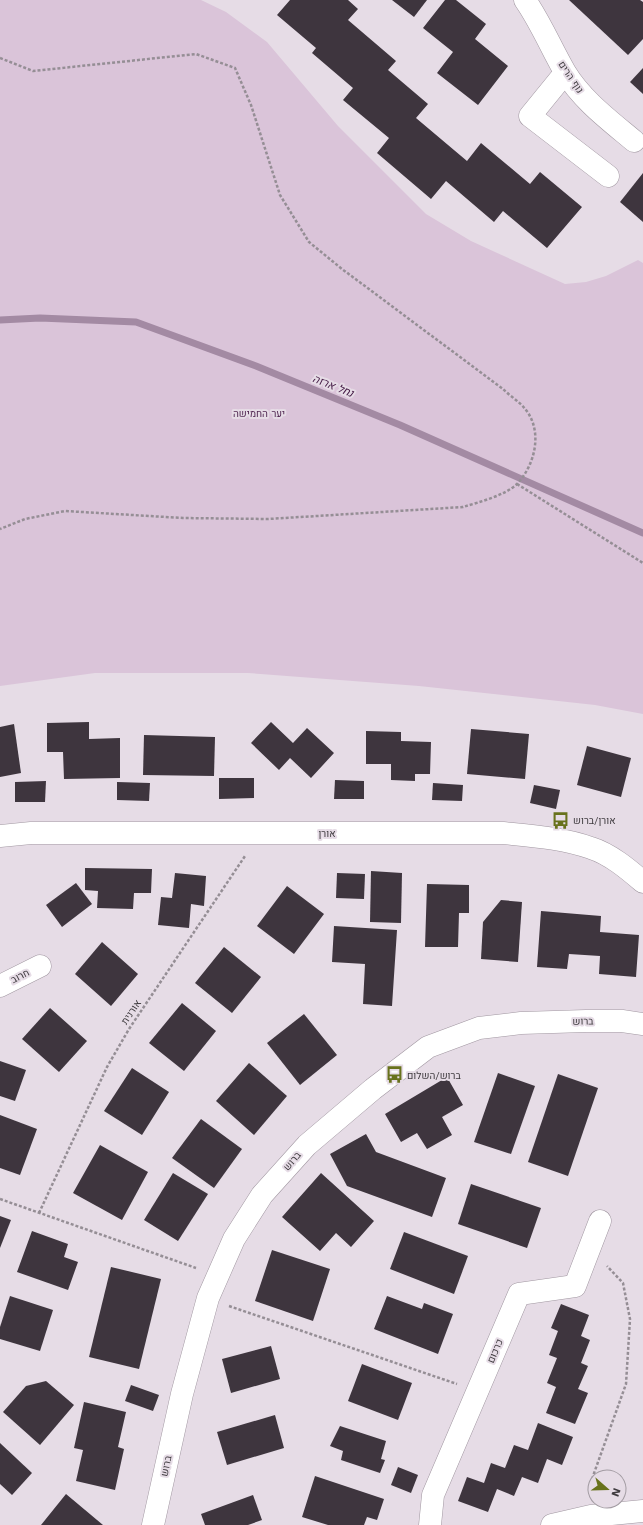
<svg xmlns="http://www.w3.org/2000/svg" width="643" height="1525" viewBox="0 0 643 1525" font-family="'Work Sans',Heebo,sans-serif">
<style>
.green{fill:#dac4d9}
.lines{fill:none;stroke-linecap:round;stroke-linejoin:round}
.stream{stroke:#a38aa3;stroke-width:7}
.building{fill:#3e353e}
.minor-casing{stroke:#a197a1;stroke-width:23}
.path{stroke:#958e95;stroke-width:2.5;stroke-dasharray:3 2;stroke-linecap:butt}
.minor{stroke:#fff;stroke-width:22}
.labels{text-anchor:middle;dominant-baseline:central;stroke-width:4;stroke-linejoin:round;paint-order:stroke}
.street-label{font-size:10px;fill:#3f3b3f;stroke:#e6dce6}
.park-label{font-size:10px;fill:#512752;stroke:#e6dce6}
.poi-label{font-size:10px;fill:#3f3b3f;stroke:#e6dce6;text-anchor:start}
.water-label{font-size:11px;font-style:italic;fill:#3f1540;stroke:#e6dce6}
</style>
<rect width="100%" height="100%" fill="#e6dce6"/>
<path class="green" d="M 0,0 L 201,0 L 226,12 L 267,42 L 338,126 L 426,214 L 471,241 L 565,284 L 586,282 L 606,276 L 638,260 L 643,263 L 643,714 L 595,705 L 419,686 L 248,673 L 95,673 L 0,686 Z"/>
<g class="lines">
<path class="stream" d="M 0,320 L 40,318 L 136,322 L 256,366 L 400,425 L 643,533"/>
</g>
<g class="building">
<path d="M 290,0 L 348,0 L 358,9 L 348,20 L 396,61 L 388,70 L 428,104 L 416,118 L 467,161 L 481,143 L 530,184 L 540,172 L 582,207 L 547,248 L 503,211 L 494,222 L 446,181 L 431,199 L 377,153 L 389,138 L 343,100 L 353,88 L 312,53 L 316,48 L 277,15 Z"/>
<path d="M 392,0 L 427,0 L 414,17 Z"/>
<path d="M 445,0 L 456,0 L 486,24 L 475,39 L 508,66 L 478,105 L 437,73 L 453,52 L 423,28 Z"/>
<path d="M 569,0 L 640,0 L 643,2 L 643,39 L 628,55 Z"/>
<path d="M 643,68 L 643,94 L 630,82 Z"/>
<path d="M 643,173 L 643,222 L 620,202 Z"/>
<path d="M 89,722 L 89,739 L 120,738 L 120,778 L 64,779 L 63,752 L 47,752 L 47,723 Z"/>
<path d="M 271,722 L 293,743 L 307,728 L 334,753 L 311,778 L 290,758 L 279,770 L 251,743 Z"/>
<path d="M 14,724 L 21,773 L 0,777 L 0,727 Z"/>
<path d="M 471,729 L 529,734 L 525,779 L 467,774 Z"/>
<path d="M 366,731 L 401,732 L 401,741 L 431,742 L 430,774 L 415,774 L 415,781 L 391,780 L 391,764 L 366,764 Z"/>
<path d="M 144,735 L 215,737 L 214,776 L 143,775 Z"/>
<path d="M 587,746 L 631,758 L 621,797 L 577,785 Z"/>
<path d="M 219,778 L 254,778 L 254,798 L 219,799 Z"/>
<path d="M 335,780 L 364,781 L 364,799 L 334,799 Z"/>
<path d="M 46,781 L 45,802 L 15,802 L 15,782 Z"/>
<path d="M 117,782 L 150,783 L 149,801 L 117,800 Z"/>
<path d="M 433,783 L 463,785 L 462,801 L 432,800 Z"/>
<path d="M 534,785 L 560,790 L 556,809 L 530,803 Z"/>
<path d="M 85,868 L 152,869 L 151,893 L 134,893 L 133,909 L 97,908 L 98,891 L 85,890 Z"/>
<path d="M 371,871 L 402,873 L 401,923 L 370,922 Z"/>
<path d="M 175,873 L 206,876 L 204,906 L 191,904 L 189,928 L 158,925 L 161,897 L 172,898 Z"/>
<path d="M 337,873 L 365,874 L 364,899 L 336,898 Z"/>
<path d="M 76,883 L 92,904 L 62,927 L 46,905 Z"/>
<path d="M 427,884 L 469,885 L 469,913 L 459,913 L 458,947 L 425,947 Z"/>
<path d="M 287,886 L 324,914 L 294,954 L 257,926 Z"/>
<path d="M 501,900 L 522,902 L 518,962 L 481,959 L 483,922 Z"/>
<path d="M 541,911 L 601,916 L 600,932 L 639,935 L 636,977 L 599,974 L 600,956 L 569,954 L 567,969 L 537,967 Z"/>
<path d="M 334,926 L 397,930 L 392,1006 L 363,1004 L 365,964 L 332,962 Z"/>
<path d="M 102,942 L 138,974 L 111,1006 L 75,974 Z"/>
<path d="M 224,947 L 261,977 L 232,1013 L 195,983 Z"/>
<path d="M 182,1003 L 216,1031 L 184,1071 L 149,1043 Z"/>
<path d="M 50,1008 L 87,1041 L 59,1072 L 22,1039 Z"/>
<path d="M 304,1014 L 337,1055 L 300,1085 L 267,1043 Z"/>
<path d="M 0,1061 L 26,1070 L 15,1101 L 0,1096 Z"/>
<path d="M 249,1063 L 287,1096 L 254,1135 L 216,1101 Z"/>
<path d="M 132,1068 L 169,1092 L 142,1135 L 104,1111 Z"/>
<path d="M 498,1073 L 535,1086 L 511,1154 L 474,1142 Z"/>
<path d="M 558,1074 L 598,1088 L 568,1176 L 528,1162 Z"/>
<path d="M 447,1077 L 463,1105 L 442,1117 L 452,1135 L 427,1149 L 417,1133 L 401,1142 L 385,1114 Z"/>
<path d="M 0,1115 L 37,1129 L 20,1175 L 0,1168 Z"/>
<path d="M 201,1119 L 242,1149 L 214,1188 L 172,1158 Z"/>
<path d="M 366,1134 L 376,1152 L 446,1178 L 432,1217 L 347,1186 L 330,1154 Z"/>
<path d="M 100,1145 L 148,1172 L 122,1220 L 73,1193 Z"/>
<path d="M 173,1173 L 208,1194 L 178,1241 L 144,1220 Z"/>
<path d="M 321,1173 L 374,1221 L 351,1247 L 336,1233 L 320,1251 L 282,1217 Z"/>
<path d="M 471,1184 L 541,1208 L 527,1248 L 458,1224 Z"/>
<path d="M 0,1216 L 11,1220 L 0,1248 Z"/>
<path d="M 32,1231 L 68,1244 L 64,1257 L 78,1262 L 68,1290 L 17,1272 Z"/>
<path d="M 404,1232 L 468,1256 L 454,1294 L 390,1269 Z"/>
<path d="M 272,1250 L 330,1269 L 313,1321 L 255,1301 Z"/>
<path d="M 111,1267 L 161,1279 L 139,1369 L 89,1357 Z"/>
<path d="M 10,1296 L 53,1310 L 40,1351 L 0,1339 L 0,1327 Z"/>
<path d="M 387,1296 L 422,1309 L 424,1303 L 453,1314 L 438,1354 L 374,1329 Z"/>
<path d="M 561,1304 L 589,1315 L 581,1336 L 590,1340 L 581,1363 L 588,1366 L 578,1389 L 588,1393 L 575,1424 L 546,1413 L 556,1387 L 547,1383 L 557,1358 L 549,1355 L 558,1331 L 551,1328 Z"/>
<path d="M 271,1346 L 280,1379 L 231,1393 L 222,1359 Z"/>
<path d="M 362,1364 L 412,1383 L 398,1420 L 348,1401 Z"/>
<path d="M 46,1381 L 74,1405 L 40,1445 L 3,1412 L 26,1386 Z"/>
<path d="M 131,1385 L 159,1395 L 153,1411 L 125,1401 Z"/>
<path d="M 84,1402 L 126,1412 L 118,1447 L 124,1449 L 115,1490 L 76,1481 L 83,1450 L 74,1448 Z"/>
<path d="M 275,1415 L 284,1448 L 227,1465 L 217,1432 Z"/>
<path d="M 538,1423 L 573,1437 L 562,1465 L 547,1459 L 538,1483 L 522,1477 L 514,1496 L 497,1489 L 488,1512 L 458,1501 L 467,1477 L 484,1483 L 491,1463 L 505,1468 L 514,1445 L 528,1450 Z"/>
<path d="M 340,1426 L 386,1441 L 381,1459 L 385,1460 L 380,1473 L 341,1460 L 343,1451 L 330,1446 Z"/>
<path d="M 0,1443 L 32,1473 L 12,1495 L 0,1484 Z"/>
<path d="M 398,1467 L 418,1475 L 411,1493 L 391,1485 Z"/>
<path d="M 315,1476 L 384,1499 L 377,1520 L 367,1517 L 364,1525 L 328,1525 L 302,1517 Z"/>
<path d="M 66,1494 L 103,1525 L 41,1525 Z"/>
<path d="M 253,1495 L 262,1520 L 248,1525 L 205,1525 L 201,1514 Z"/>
</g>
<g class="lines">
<defs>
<g id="minor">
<path d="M 525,0 C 541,23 551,48 565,72 C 582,100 609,120 634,141"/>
<path d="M 565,73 L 530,116 L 608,176"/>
<path d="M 0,836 L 31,833 L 503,833 C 533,836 563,838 591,848 C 610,854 628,869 643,882"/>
<path d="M 0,986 L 40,966"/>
<path d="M 153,1525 L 182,1394 L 208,1298 L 234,1239 L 262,1195 L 307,1145 L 373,1089 L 428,1047 L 479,1028 L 521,1023 L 586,1021 L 622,1021 L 643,1024"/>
<path d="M 430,1525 L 433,1495 L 519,1294 L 575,1286 L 600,1221"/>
<path d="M 552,1525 L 591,1516 L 643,1511"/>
</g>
</defs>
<use href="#minor" class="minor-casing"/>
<g class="path">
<path d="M 0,58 L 33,71 L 196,54 L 235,68 L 251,105 L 280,195 L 309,242 L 342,269 L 503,389 C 510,396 520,402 526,410 C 543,432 535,465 517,484 C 504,496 479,502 463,507 L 268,519 L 183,518 L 65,511 L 25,519 L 0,529"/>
<path d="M 517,484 L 643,563"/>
<path d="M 0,1199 L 196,1268"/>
<path d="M 39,1213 L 107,1067 L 129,1029 L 245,856"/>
<path d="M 229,1306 L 457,1384"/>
<path d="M 592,1494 L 593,1476 L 626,1384 L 630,1319 L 623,1283 L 607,1266"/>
</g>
<use href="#minor" class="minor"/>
</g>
<defs>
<symbol id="bus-bare" viewBox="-9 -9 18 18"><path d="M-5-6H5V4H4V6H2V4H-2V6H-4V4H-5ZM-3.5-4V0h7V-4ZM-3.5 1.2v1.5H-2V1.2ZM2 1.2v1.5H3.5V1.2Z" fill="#68721c" stroke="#e6dce6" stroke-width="2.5" paint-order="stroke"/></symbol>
</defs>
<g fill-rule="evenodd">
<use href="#bus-bare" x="548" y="808" width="25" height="25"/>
<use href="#bus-bare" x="382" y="1062" width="25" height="25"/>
</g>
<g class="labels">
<g class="street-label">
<text transform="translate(571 77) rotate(56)">נוף הרים</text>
<text x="327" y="833">אורן</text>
<text transform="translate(20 976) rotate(-27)">חרוב</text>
<text transform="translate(131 1012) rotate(-56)">אורנית</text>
<text transform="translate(583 1021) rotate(-1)">ברוש</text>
<text transform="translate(292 1161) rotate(-49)">ברוש</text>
<text transform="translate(495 1351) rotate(-67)">כרכום</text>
<text transform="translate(166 1466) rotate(-78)">ברוש</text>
</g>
<g class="park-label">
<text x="259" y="413">יער החמישה</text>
</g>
<g class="poi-label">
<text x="573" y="820">אורן/ברוש</text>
<text x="407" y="1075">ברוש/השלום</text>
</g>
<g class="water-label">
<text transform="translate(333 386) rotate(22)">נחל ארזה</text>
</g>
</g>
<g transform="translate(607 1489) rotate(110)"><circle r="19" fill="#e6dce6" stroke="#a39ca3"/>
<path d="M0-3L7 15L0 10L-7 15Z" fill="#68721c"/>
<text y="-6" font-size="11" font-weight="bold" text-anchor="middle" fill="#3f3b3f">N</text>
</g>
</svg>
